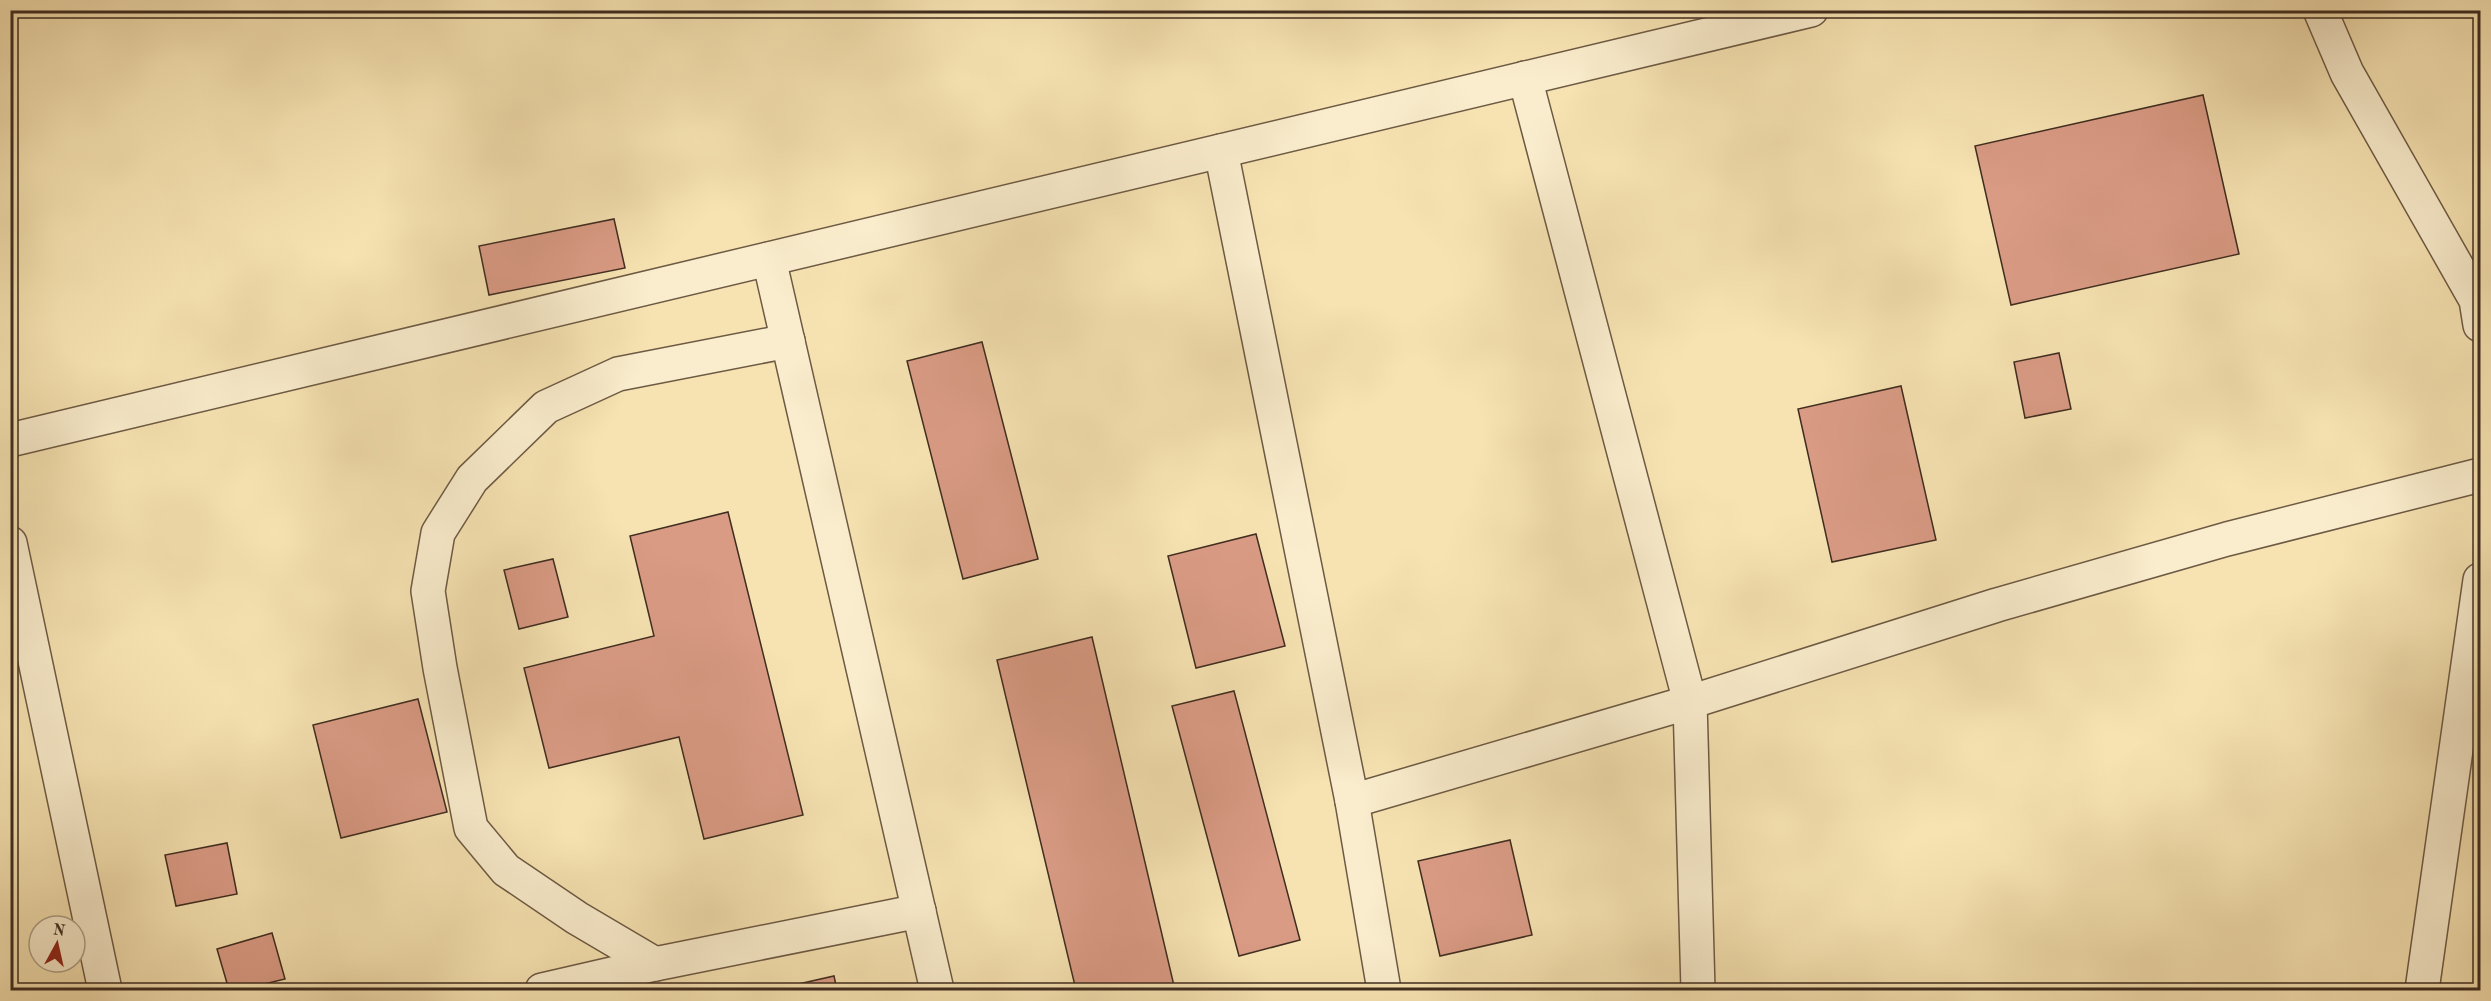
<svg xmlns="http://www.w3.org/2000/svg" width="2491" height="1001" viewBox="0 0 2491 1001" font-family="'Old Standard TT',serif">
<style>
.building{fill:#da9b85;stroke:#3f2d20;stroke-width:1.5}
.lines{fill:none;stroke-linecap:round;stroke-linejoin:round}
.minor-casing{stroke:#6d5a44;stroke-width:36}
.minor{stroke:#faedcd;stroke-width:33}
</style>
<rect width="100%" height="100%" fill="#f7e3b2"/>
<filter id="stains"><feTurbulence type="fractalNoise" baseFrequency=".00333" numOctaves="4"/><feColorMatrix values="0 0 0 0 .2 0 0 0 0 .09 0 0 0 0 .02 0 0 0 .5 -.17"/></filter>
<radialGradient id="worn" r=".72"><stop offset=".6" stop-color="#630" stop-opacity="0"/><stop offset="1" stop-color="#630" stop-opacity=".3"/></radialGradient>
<g class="building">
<path d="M 2203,95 L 2239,254 L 2011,305 L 1975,146 Z"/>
<path d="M 614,219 L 625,268 L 489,295 L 479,246 Z"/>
<path d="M 982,342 L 1038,559 L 963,579 L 907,361 Z"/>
<path d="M 2059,353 L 2071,409 L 2025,418 L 2014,362 Z"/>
<path d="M 1901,386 L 1936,540 L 1832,562 L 1798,409 Z"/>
<path d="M 728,512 L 803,815 L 704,839 L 679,737 L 549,768 L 524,668 L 654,636 L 630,536 Z"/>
<path d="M 1256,534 L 1285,646 L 1196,668 L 1168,556 Z"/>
<path d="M 553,559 L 568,617 L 519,629 L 504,570 Z"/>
<path d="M 1092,637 L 1175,990 L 1076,990 L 997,660 Z"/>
<path d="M 1234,691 L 1300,940 L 1239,956 L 1172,706 Z"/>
<path d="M 418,699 L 447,812 L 341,838 L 313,725 Z"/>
<path d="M 1510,840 L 1532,935 L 1440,956 L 1418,861 Z"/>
<path d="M 227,843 L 237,894 L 176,906 L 165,855 Z"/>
<path d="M 272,933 L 285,979 L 240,990 L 229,990 L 217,949 Z"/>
<path d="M 834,976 L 837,990 L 772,990 Z"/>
</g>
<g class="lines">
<defs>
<g id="minor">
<path d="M 2320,10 L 2347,73 L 2476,300 L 2480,325"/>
<path d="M 1525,78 L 1690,702 L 1698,990"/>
<path d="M 1221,151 L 1352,801 L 1384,990"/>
<path d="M 769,259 L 937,990"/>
<path d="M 10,440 L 1811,10"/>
<path d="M 10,543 L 105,990"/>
<path d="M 1352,801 L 1690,702 L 1997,605 L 2227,539 L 2480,475"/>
<path d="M 655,964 L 577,918 L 506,870 L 471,828 L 440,668 L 428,591 L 438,533 L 472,479 L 546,407 L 618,374 L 788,341"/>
<path d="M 542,990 L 655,964 L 919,911"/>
<path d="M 2422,990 L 2480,580"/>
</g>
</defs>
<use href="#minor" class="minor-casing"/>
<use href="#minor" class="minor"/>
</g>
<rect width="2491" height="1001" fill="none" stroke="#f7e3b2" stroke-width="36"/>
<rect x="12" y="12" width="2467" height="977" fill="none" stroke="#3f2d20" stroke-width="3"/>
<rect x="18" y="18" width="2455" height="965" fill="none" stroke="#3f2d20" stroke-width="1.5"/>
<g transform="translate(57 944) rotate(8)"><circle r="28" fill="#faedcd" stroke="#afa088" stroke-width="1.5"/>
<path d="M0-4.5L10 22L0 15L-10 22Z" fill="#8f2418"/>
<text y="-9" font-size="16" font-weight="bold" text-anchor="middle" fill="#3f2d20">N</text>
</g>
<rect width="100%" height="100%" filter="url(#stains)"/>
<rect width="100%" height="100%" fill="url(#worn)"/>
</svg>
